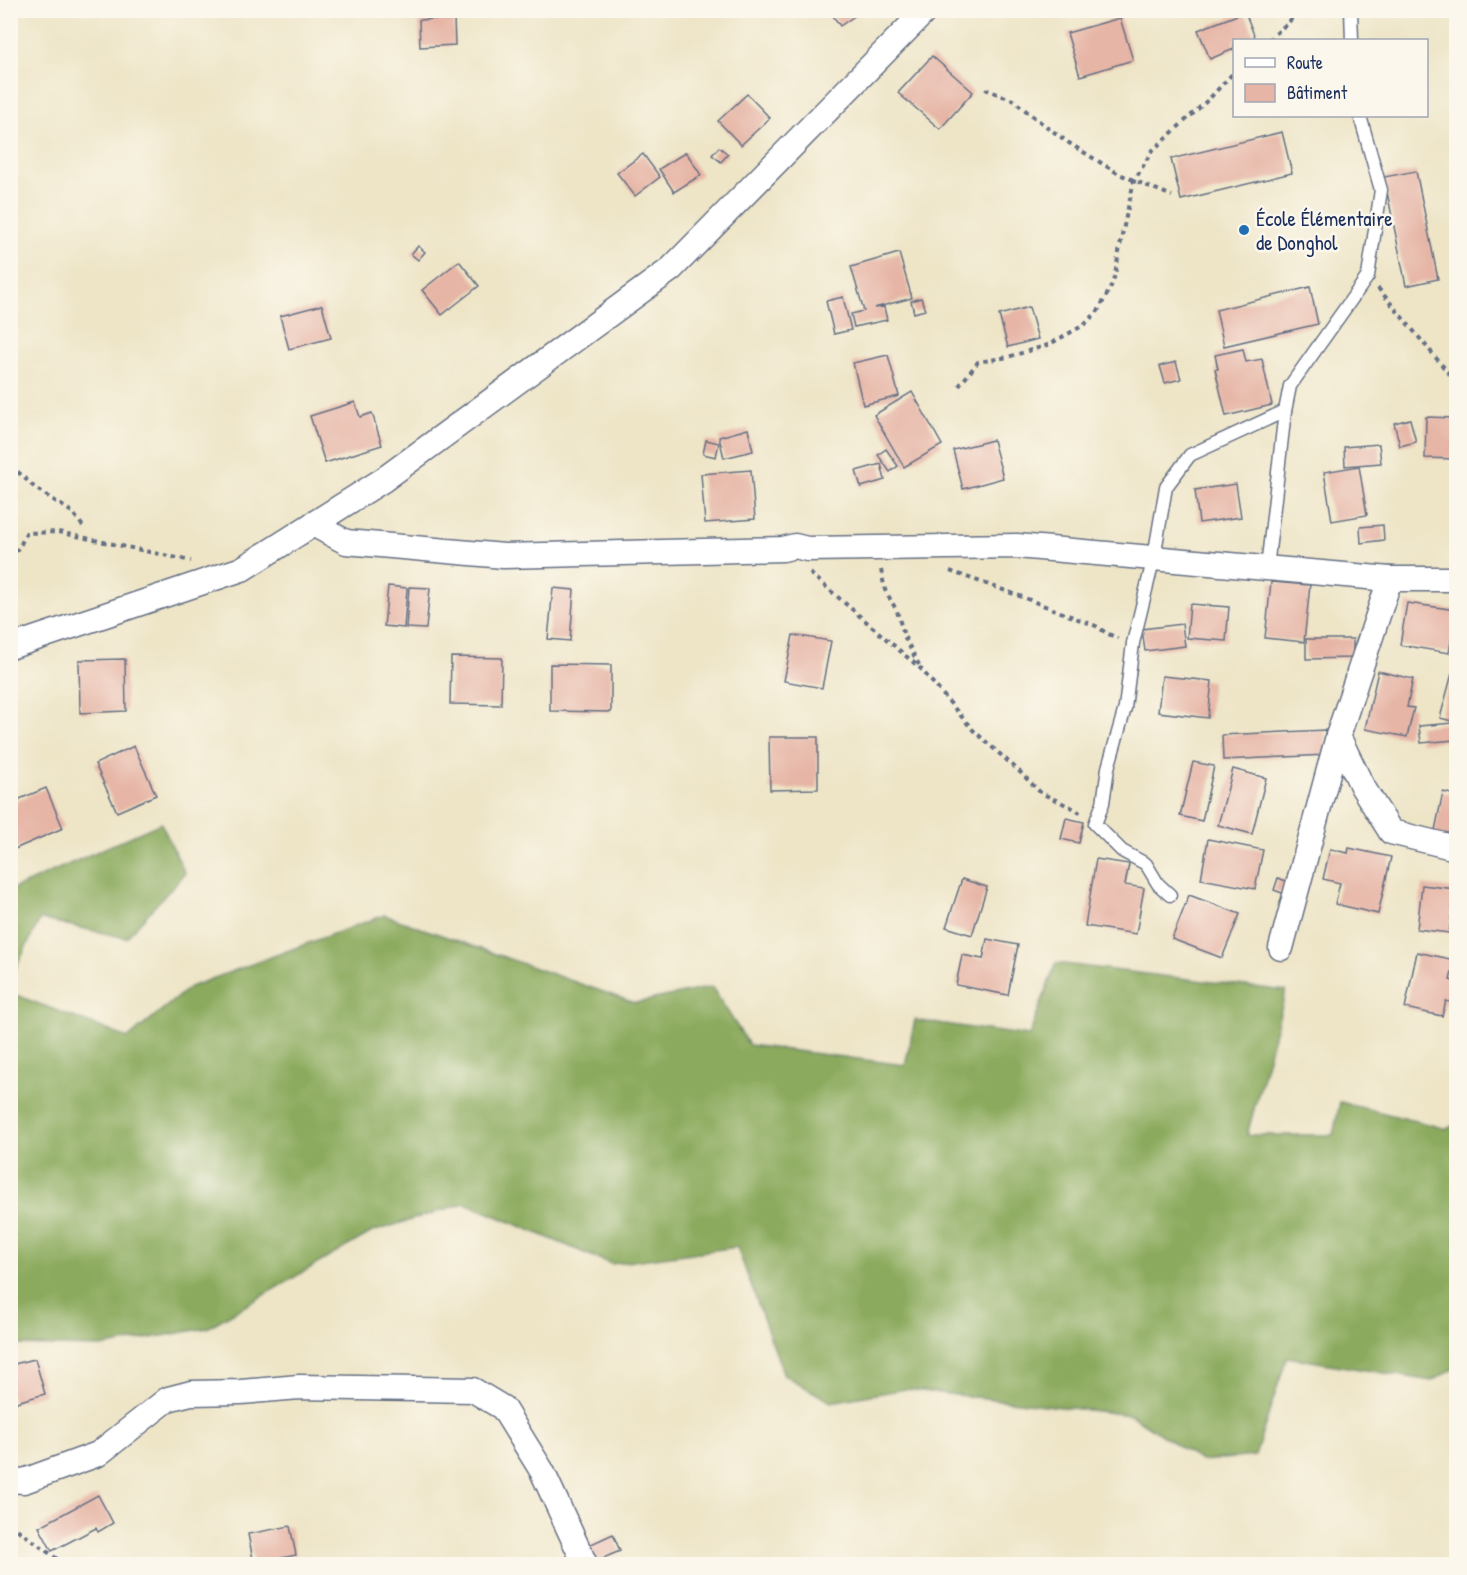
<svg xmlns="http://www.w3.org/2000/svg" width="1467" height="1575" viewBox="0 0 1467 1575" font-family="'Patrick Hand',sans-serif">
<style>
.forest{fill:#8baa5d;stroke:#536c5e;stroke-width:1.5}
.building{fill:#e6b5a6}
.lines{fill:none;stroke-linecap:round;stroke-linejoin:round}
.service-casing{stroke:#656f83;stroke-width:15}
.minor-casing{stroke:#656f83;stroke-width:27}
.path{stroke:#656f83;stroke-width:4;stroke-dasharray:4.5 4.5;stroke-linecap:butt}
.service{stroke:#fff;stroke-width:12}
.minor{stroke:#fff;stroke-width:24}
.poi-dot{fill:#1f6fb2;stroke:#fbf7ec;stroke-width:2}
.labels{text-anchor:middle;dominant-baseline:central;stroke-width:5;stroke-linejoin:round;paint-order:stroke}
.poi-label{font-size:21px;fill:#1b2f5e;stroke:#fbf7ec;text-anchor:start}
</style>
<rect width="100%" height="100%" fill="#fbf7ec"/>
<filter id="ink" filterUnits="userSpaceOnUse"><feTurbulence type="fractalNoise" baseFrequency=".0167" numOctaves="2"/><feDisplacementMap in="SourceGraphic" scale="12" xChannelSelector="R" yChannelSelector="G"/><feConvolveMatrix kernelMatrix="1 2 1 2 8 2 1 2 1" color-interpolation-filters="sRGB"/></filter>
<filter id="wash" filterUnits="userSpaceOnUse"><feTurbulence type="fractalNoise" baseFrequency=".008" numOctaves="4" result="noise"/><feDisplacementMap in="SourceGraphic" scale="24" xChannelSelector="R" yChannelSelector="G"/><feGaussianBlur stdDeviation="1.35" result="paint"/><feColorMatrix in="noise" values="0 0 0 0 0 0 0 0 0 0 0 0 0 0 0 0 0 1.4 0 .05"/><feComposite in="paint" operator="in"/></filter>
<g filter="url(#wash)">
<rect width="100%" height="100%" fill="#eee5c7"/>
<g class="forest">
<path d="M 161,823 L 185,873 L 126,938 L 40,919 L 11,978 L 11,890 Z"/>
<path d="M 384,915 L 635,1003 L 712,987 L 749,1045 L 905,1065 L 915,1020 L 1029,1036 L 1056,963 L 1286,991 L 1247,1135 L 1333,1135 L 1340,1102 L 1447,1129 L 1456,1124 L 1456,1367 L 1432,1381 L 1287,1357 L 1255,1456 L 1201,1461 L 1131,1415 L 905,1389 L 831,1402 L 784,1375 L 737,1247 L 611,1264 L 465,1203 L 372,1232 L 207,1328 L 100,1347 L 11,1345 L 11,993 L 128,1038 L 190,987 Z"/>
</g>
<g id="blocks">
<g class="building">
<path d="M 829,10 L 863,10 L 840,26 Z"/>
<path d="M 1245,12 L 1256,40 L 1234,40 L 1234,49 L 1210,59 L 1198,30 Z"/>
<path d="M 454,18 L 455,45 L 420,47 L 419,20 Z"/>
<path d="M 1120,18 L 1133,60 L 1080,76 L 1067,33 Z"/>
<path d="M 932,56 L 973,92 L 940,129 L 898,93 Z"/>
<path d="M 747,94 L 770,118 L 741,145 L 718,121 Z"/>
<path d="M 1282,132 L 1292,173 L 1181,200 L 1171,159 Z"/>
<path d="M 719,147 L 728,154 L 721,162 L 712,155 Z"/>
<path d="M 686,152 L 701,175 L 674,192 L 659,169 Z"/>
<path d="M 643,154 L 660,177 L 635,196 L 617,173 Z"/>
<path d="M 1416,171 L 1438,279 L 1406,286 L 1384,177 Z"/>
<path d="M 418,246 L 425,252 L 418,260 L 411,254 Z"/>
<path d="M 899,253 L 912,298 L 874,308 L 884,307 L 887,320 L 854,327 L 851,314 L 864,311 L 851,267 Z"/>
<path d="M 459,261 L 479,286 L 442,315 L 422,290 Z"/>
<path d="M 1310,287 L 1318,324 L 1224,346 L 1216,310 Z"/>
<path d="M 843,297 L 851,330 L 834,334 L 826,301 Z"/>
<path d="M 921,298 L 925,310 L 914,313 L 911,301 Z"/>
<path d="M 322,305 L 331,338 L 289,349 L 280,316 Z"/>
<path d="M 1029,307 L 1038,339 L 1008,347 L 999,315 Z"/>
<path d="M 1243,349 L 1246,362 L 1262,359 L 1272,405 L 1226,416 L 1215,369 L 1218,369 L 1215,355 Z"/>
<path d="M 888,355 L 899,396 L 863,405 L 853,363 Z"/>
<path d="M 1176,362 L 1181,379 L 1165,383 L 1160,366 Z"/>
<path d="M 912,392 L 942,445 L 904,467 L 874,415 Z"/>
<path d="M 355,402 L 360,417 L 372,413 L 382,445 L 325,463 L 310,416 Z"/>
<path d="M 1426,417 L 1456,418 L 1456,459 L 1425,458 Z"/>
<path d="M 1410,419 L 1416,442 L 1400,446 L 1394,423 Z"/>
<path d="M 748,429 L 753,451 L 724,458 L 719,437 Z"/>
<path d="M 706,440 L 719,443 L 716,457 L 703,454 Z"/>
<path d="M 993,440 L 1003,478 L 963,489 L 953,450 Z"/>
<path d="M 1379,444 L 1381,463 L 1345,466 L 1344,447 Z"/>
<path d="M 886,449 L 898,466 L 890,472 L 878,455 Z"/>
<path d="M 881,464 L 885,480 L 861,487 L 856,471 Z"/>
<path d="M 1359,466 L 1367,515 L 1332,521 L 1324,472 Z"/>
<path d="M 751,470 L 755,519 L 705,523 L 701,474 Z"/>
<path d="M 1236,484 L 1241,517 L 1199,523 L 1195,490 Z"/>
<path d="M 1383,525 L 1384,540 L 1361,543 L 1360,527 Z"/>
<path d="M 1271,582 L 1310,585 L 1304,642 L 1265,638 Z"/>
<path d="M 388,586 L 407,588 L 404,628 L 384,626 Z"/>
<path d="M 409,587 L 430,588 L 426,629 L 406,628 Z"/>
<path d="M 553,588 L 574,590 L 570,641 L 548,639 Z"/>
<path d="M 1407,603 L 1456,610 L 1449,653 L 1400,645 Z"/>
<path d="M 1190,604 L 1229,607 L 1226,641 L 1187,638 Z"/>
<path d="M 1182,624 L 1185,646 L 1145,651 L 1142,629 Z"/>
<path d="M 793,635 L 831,641 L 822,688 L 784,681 Z"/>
<path d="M 1306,639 L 1353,639 L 1353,658 L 1306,659 Z"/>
<path d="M 451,657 L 502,658 L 501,705 L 450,704 Z"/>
<path d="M 125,659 L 126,711 L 80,713 L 79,660 Z"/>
<path d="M 550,664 L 611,665 L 611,712 L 550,711 Z"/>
<path d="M 1454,666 L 1456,667 L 1456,722 L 1440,718 Z"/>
<path d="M 1378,671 L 1413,679 L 1407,707 L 1414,708 L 1407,737 L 1365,729 Z"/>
<path d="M 1162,676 L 1212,681 L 1208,718 L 1158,712 Z"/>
<path d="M 1453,723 L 1455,740 L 1421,743 L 1419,726 Z"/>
<path d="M 1325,730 L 1326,755 L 1223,760 L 1222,735 Z"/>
<path d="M 769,737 L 818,737 L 818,789 L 770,790 Z"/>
<path d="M 134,746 L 156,795 L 117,812 L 95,764 Z"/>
<path d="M 1193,762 L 1214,766 L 1202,821 L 1180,816 Z"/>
<path d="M 1233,769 L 1266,778 L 1252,834 L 1218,825 Z"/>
<path d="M 46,788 L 63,828 L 10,851 L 10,803 Z"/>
<path d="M 1443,792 L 1456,795 L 1456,840 L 1434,835 Z"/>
<path d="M 1066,818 L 1084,822 L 1079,843 L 1061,839 Z"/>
<path d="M 1208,839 L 1263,850 L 1255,889 L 1201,879 Z"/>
<path d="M 1349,848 L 1391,857 L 1378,914 L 1335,904 L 1340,883 L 1323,879 L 1330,849 L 1348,853 Z"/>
<path d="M 1096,859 L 1129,864 L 1125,885 L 1144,888 L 1136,934 L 1085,926 Z"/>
<path d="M 1278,878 L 1294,884 L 1290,896 L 1274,890 Z"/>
<path d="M 962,879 L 987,887 L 972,935 L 946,927 Z"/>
<path d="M 1422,885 L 1455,889 L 1449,933 L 1417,929 Z"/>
<path d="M 1189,895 L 1240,914 L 1222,958 L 1172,939 Z"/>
<path d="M 987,939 L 1018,945 L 1008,995 L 956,985 L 962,955 L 983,959 Z"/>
<path d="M 1417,952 L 1455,960 L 1450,980 L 1456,982 L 1456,1003 L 1446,1001 L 1442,1016 L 1405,1008 Z"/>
<path d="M 35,1359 L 45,1394 L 13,1403 L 10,1393 L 10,1365 Z"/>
<path d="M 98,1495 L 113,1523 L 98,1532 L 96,1528 L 52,1551 L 39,1527 Z"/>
<path d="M 290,1526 L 296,1555 L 254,1564 L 248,1534 Z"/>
<path d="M 613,1534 L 620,1551 L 596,1561 L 589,1545 Z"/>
</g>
</g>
</g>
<g filter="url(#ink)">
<use href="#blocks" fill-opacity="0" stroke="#656f83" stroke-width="1.5"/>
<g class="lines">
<defs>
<g id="service">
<path d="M 1351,10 L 1352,40"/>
<path d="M 1267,568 L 1285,411 L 1290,386 L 1368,276 L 1381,190 L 1360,116"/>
<path d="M 1170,895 L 1158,884 L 1146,864 L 1122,851 L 1095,824 L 1103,803 L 1108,768 L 1125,708 L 1133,643 L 1154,557 L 1166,487 L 1190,455 L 1285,411"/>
</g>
<g id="minor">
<path d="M 313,524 L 346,542 L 504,556 L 783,549 L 795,546 L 807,549 L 1017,546 L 1390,579 L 1456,579"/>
<path d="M 10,647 L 242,569 L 383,480 L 671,269 L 926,10"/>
<path d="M 1338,736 L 1362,786 L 1391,832 L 1456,848"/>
<path d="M 1281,948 L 1338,736 L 1390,579"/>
<path d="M 10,1480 L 24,1481 L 98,1454 L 168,1399 L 191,1393 L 241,1392 L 299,1387 L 473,1390 L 503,1408 L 542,1471 L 585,1564"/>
</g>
</defs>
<use href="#service" class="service-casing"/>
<use href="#minor" class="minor-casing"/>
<g class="path">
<path d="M 549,10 L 550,10"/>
<path d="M 1269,40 L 1295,16 L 1307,10"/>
<path d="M 985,89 L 1013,100 L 1035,118 L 1069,143 L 1119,174 L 1172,196"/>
<path d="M 1378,288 L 1456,382"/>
<path d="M 959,386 L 978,362 L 1008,357 L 1048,345 L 1084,325 L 1098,311 L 1110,289 L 1115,275 L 1123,230 L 1134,181 L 1152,151 L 1209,99 L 1234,72"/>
<path d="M 10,467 L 17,471 L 35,488 L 72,512 L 85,529"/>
<path d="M 10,559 L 21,544 L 26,533 L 58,532 L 191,561"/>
<path d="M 881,570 L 885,590 L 897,611 L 904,636 L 919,665"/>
<path d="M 950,571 L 1017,595 L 1096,626 L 1108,634 L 1118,638"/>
<path d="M 810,573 L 921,669 L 973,730 L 1020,772 L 1041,793 L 1075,809 L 1080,813"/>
<path d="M 10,1524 L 64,1564"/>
</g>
<use href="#service" class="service"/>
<use href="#minor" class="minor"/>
</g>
</g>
<circle class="poi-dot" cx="1244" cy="230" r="6"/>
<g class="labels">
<g class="poi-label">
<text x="1256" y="218">École Élémentaire<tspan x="1256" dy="24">de Donghol</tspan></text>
</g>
</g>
<rect width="1467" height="1575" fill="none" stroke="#fbf7ec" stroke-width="36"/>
<rect x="1233" y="39" width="195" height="78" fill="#fbf7ec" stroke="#a1a7b3" stroke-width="1.5"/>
<rect x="1245" y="58" width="30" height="9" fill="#ffffff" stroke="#a1a7b3" stroke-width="1.5"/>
<text x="1287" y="69" font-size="18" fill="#1b2f5e">Route</text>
<rect x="1245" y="84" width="30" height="18" fill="#e6b5a6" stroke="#a1a7b3" stroke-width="1.5"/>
<text x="1287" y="99" font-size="18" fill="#1b2f5e">Bâtiment</text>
</svg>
